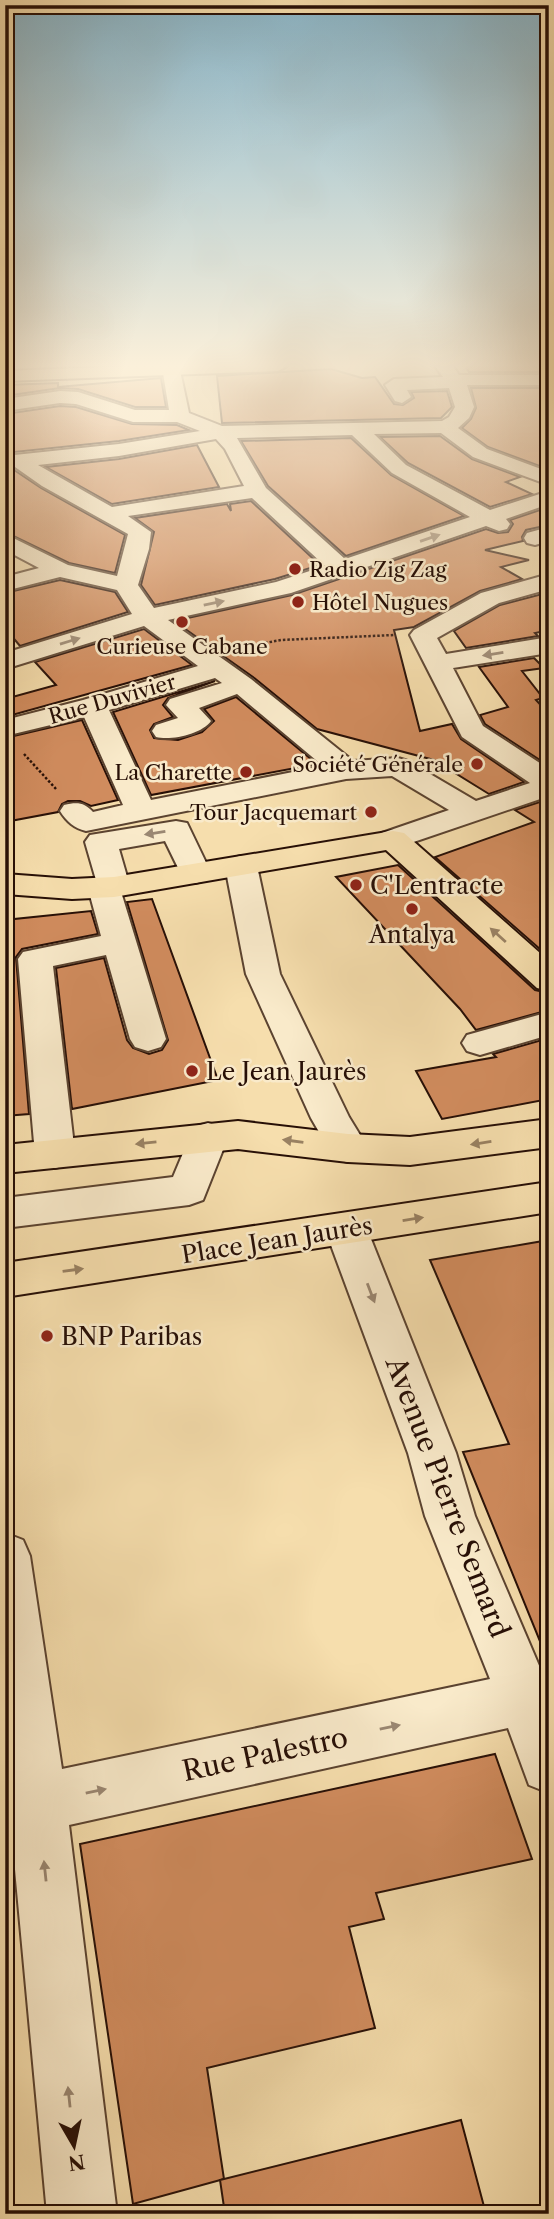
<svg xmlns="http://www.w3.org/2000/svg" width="554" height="2219" viewBox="0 0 554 2219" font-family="'Libre Caslon Text',serif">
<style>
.building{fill:#d18c5e;stroke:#270f06;stroke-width:2}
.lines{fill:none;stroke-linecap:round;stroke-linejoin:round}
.minor-casing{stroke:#5b4330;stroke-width:4}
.major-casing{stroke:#270f06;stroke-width:4}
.path{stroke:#270f06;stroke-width:2.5;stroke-dasharray:2.5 2;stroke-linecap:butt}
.minor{fill:#f9eaca;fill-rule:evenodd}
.major{fill:#f6dead;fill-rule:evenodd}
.oneway{fill:#9a8772}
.oneway2{fill:#998162}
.poi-dot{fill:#8f2418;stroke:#f9eaca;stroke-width:2.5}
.labels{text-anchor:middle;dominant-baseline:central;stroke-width:5;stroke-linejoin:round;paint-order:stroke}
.far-poi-label{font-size:21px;fill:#270f06;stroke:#f9eaca;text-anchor:end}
.far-street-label{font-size:21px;fill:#270f06;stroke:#f9eaca}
.poi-label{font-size:24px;fill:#270f06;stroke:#f9eaca;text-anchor:start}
.street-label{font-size:24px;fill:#270f06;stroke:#f9eaca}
.near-street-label{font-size:28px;fill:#270f06;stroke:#f9eaca}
</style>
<rect width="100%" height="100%" fill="#f6dead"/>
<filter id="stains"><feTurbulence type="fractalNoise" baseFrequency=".00286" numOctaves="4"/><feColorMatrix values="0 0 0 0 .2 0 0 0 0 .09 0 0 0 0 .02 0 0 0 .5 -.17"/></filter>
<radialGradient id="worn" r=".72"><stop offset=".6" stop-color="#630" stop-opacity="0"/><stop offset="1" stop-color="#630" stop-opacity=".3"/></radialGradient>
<g class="building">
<path d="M 465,366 L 549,366 L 549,372 L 469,372 Z"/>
<path d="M 331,369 L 362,378 L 375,377 L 394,404 L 403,405 L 414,398 L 411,392 L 447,391 L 452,407 L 441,418 L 222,423 L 217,376 Z"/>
<path d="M 161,378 L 166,407 L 135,407 L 78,389 L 60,388 L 5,396 L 5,385 L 58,383 L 58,387 Z"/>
<path d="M 471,388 L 549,388 L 549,466 L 545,468 L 488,447 L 462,428 L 471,419 L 476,408 Z"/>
<path d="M 60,406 L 76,407 L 132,424 L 177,425 L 189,430 L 119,441 L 5,453 L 5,414 Z"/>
<path d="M 440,436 L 472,459 L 520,477 L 506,482 L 532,494 L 490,507 L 408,463 L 380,437 Z"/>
<path d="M 351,438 L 391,475 L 464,516 L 346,556 L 268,486 L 241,441 Z"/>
<path d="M 197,445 L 219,487 L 112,504 L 46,467 L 119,459 Z"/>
<path d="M 14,470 L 41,488 L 125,535 L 115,573 L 69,563 L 5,532 L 5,471 Z"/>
<path d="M 251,501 L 320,565 L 275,579 L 155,605 L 141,585 L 154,532 L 135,518 L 227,504 L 231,511 L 230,504 Z"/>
<path d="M 549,507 L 549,525 L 526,530 L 522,537 L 523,541 L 485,550 L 529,560 L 501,567 L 522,579 L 480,591 L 414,627 L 394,630 L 420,731 L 452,724 L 461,739 L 524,782 L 489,794 L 434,760 L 317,729 L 253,677 L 174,621 L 292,595 L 486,529 L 498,533 L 508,532 L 513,524 L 510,520 Z"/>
<path d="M 60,580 L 115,592 L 128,612 L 20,646 L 10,634 L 5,623 L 5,593 Z"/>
<path d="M 546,593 L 549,595 L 549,630 L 535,633 L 538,636 L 466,648 L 454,631 L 500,605 Z"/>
<path d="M 144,629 L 192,665 L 5,717 L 5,699 L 56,685 L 35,662 Z"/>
<path d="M 534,658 L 544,668 L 522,671 L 543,698 L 536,700 L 549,714 L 549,766 L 485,724 L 480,715 L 508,707 L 479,667 Z"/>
<path d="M 215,681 L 168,698 L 163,705 L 173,717 L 154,724 L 150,730 L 154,738 L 178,740 L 202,732 L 214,721 L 204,709 L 236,697 L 317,764 L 151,795 L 113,712 Z"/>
<path d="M 82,720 L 118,800 L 91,806 L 80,801 L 68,801 L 62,804 L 58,812 L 5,822 L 5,738 Z"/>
<path d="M 549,799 L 549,957 L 435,857 L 534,822 L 515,810 Z"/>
<path d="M 398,865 L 535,990 L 549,993 L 549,1010 L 476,1030 L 460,1009 L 336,877 Z"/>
<path d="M 152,899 L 218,1080 L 72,1109 L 56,968 L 104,958 L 127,1040 L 133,1048 L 149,1054 L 162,1050 L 168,1040 L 127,902 Z"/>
<path d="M 91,911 L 98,934 L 22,949 L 16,957 L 29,1114 L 5,1116 L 5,920 Z"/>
<path d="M 549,1038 L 549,1099 L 442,1119 L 416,1071 L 496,1057 L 493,1054 Z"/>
<path d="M 549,1240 L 549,1661 L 548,1661 L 463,1452 L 509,1444 L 430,1260 Z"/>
<path d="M 495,1754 L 532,1859 L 376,1893 L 384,1919 L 349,1927 L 375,2028 L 207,2068 L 224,2179 L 133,2204 L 80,1844 Z"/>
<path d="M 461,2120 L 486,2214 L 225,2214 L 220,2180 Z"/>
</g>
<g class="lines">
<defs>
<g id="minor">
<path d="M 179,366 L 189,413 L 222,426 L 442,421 L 449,417 L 455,407 L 449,388 L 407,390 L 411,397 L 402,403 L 395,401 L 385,385 L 394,379 L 443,377 L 435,366 L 453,366 L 459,375 L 549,375 L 549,385 L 467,385 L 474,407 L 469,418 L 458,428 L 487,449 L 549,472 L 549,485 L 473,457 L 441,433 L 374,434 L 406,465 L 490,510 L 549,491 L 549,504 L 506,519 L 510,524 L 507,529 L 499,531 L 486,526 L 291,593 L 168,620 L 251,679 L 353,761 L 398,758 L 408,761 L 476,801 L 530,783 L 462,737 L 410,635 L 414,630 L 481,593 L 549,574 L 549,589 L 499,603 L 437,638 L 446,654 L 549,637 L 549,653 L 453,668 L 483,726 L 549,769 L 549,796 L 393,849 L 382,847 L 377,840 L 382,833 L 449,810 L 392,776 L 346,779 L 86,831 C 74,828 67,822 60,811 L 64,805 C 77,802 84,802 93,812 L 123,805 L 84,717 L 5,736 L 5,720 L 83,700 L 198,666 L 144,626 L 5,669 L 5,653 L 132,614 L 117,590 L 60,577 L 5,591 L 5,577 L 39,568 L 5,550 L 5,534 L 68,565 L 117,576 L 128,534 L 42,486 L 15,467 L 5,468 L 5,456 L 119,444 L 200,431 L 177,422 L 133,422 L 76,404 L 60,403 L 5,411 L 5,399 L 60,391 L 78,392 L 135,410 L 169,410 L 162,367 ZM 352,435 L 392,473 L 470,517 L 345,559 L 266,488 L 237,438 ZM 216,439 L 225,449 L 244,486 L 112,507 L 38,465 L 119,456 ZM 252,498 L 325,566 L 276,582 L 154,608 L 138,585 L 149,549 L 151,532 L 128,516 ZM 215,678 L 222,683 L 170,699 L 166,705 L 178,718 L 156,725 L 152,731 L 156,737 C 171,741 202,734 211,721 L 199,708 L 237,694 L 323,766 L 151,800 L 109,710 Z"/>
<path d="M 549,527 L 549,541 L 535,545 L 527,543 L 524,538 L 527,533 Z"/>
<path d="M 176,821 L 187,823 L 211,873 L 206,880 L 195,883 L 184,880 L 165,841 L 119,849 L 130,887 L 122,895 L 166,1039 L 161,1047 L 148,1051 L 135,1047 L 130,1039 L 106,955 L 53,966 L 75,1154 L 69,1164 L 55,1168 L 41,1164 L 35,1154 L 18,959 L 23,952 L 101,936 L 88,888 L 96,880 L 85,842 L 90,835 Z"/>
<path d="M 241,856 L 252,859 L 257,866 L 280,974 L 349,1117 L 368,1148 L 362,1158 L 348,1162 L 334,1158 L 311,1118 L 246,974 L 225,866 L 230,859 Z"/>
<path d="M 549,1012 L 549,1035 L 480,1055 L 467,1051 L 462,1043 L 467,1035 Z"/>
<path d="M 208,1123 L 222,1127 L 228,1137 L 203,1200 L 189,1205 L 5,1228 L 5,1198 L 173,1177 L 194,1127 Z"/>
<path d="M 346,1214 L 361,1218 L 367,1229 L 456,1453 L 475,1516 L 549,1689 L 549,1793 L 529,1785 L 508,1728 L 69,1825 L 117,2214 L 47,2214 L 12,1837 L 5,1839 L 5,1533 L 23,1540 L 30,1556 L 62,1769 L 490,1679 L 425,1516 L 408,1453 L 325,1229 L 331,1218 Z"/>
</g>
<g id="major">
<path d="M 127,366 L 287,366 L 278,371 L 5,381 L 5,371 Z"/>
<path d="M 393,831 L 404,833 L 549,961 L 549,991 L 537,988 L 386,850 L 114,897 L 72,899 L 5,894 L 5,874 L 72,879 L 114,877 Z"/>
<path d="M 549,1119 L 549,1147 L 410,1165 L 348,1162 L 238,1149 L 5,1173 L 5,1145 L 238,1121 L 348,1134 L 410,1137 Z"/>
<path d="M 549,1182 L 549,1212 L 5,1297 L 5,1263 Z"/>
</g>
</defs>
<use href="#minor" class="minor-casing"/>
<use href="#major" class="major-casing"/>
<g class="path">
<path d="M 243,647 L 281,640 L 394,635"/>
<path d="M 24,754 L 56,789"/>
</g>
<use href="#minor" class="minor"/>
<use href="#major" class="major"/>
</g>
<defs><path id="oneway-solid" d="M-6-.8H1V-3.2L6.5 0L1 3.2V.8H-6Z" transform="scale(1.75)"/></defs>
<g class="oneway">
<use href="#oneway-solid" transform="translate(430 538) rotate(-19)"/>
<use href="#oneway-solid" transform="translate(214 603) rotate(-12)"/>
<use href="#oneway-solid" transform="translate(70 641) rotate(-17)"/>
<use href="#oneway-solid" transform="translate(493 654) rotate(171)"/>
<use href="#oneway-solid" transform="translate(155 833) rotate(171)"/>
<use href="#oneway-solid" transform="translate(371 1293) rotate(69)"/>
<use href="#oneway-solid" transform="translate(390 1727) rotate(-12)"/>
<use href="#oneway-solid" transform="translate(96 1791) rotate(-12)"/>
<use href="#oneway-solid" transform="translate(45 1871) rotate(-96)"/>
<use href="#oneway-solid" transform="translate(69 2097) rotate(-96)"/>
</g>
<g class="oneway2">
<use href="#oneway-solid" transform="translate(498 935) rotate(-138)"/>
<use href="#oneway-solid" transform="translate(293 1141) rotate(-172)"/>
<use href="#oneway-solid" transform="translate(146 1143) rotate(174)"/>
<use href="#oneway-solid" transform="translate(481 1143) rotate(171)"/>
<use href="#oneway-solid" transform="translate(413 1219) rotate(-9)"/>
<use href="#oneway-solid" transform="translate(73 1270) rotate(-8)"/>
</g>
<linearGradient id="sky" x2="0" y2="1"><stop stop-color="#8ab8cd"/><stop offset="0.54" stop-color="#fbf0da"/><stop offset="1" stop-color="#fbf0da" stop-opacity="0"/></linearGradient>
<rect width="554" height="677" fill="url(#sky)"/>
<g class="poi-dot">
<circle cx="295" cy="569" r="7"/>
<circle cx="298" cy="602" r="7"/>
<circle cx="182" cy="622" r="7"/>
<circle cx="477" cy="764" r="7"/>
<circle cx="246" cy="772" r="7"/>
<circle cx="371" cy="812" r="7"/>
<circle cx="356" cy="885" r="7"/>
<circle cx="412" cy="909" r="7"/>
<circle cx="192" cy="1071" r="7"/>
<circle cx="47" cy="1336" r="7"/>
</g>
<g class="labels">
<g class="far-poi-label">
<text x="309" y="569" text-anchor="start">Radio Zig Zag</text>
<text x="312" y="602" text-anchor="start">Hôtel Nugues</text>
<text x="182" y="646" text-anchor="middle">Curieuse Cabane</text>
<text x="463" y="764">Société Générale</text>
<text x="232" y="772">La Charette</text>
<text x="357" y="812">Tour Jacquemart</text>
</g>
<g class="far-street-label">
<text transform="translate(112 699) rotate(-16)">Rue Duvivier</text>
</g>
<g class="poi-label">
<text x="370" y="885">C'Lentracte</text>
<text x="412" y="934" text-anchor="middle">Antalya</text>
<text x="206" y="1071">Le Jean Jaurès</text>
<text x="61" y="1336">BNP Paribas</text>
</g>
<g class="street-label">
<text transform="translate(277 1240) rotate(-9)">Place Jean Jaurès</text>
</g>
<g class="near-street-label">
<text transform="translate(448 1497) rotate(69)">Avenue Pierre Semard</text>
<text transform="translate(265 1754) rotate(-12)">Rue Palestro</text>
</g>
</g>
<rect width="554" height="2219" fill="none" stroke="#f6dead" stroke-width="28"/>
<rect x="7" y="7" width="540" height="2205" fill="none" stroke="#270f06" stroke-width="3.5"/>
<rect x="14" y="14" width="526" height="2191" fill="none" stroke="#270f06" stroke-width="2"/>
<g transform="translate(74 2146) rotate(171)" stroke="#f9eaca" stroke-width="5" paint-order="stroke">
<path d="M0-5L12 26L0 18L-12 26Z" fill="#270f06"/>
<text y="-10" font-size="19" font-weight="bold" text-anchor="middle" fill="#270f06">N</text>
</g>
<rect width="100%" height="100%" filter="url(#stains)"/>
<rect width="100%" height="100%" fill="url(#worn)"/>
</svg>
